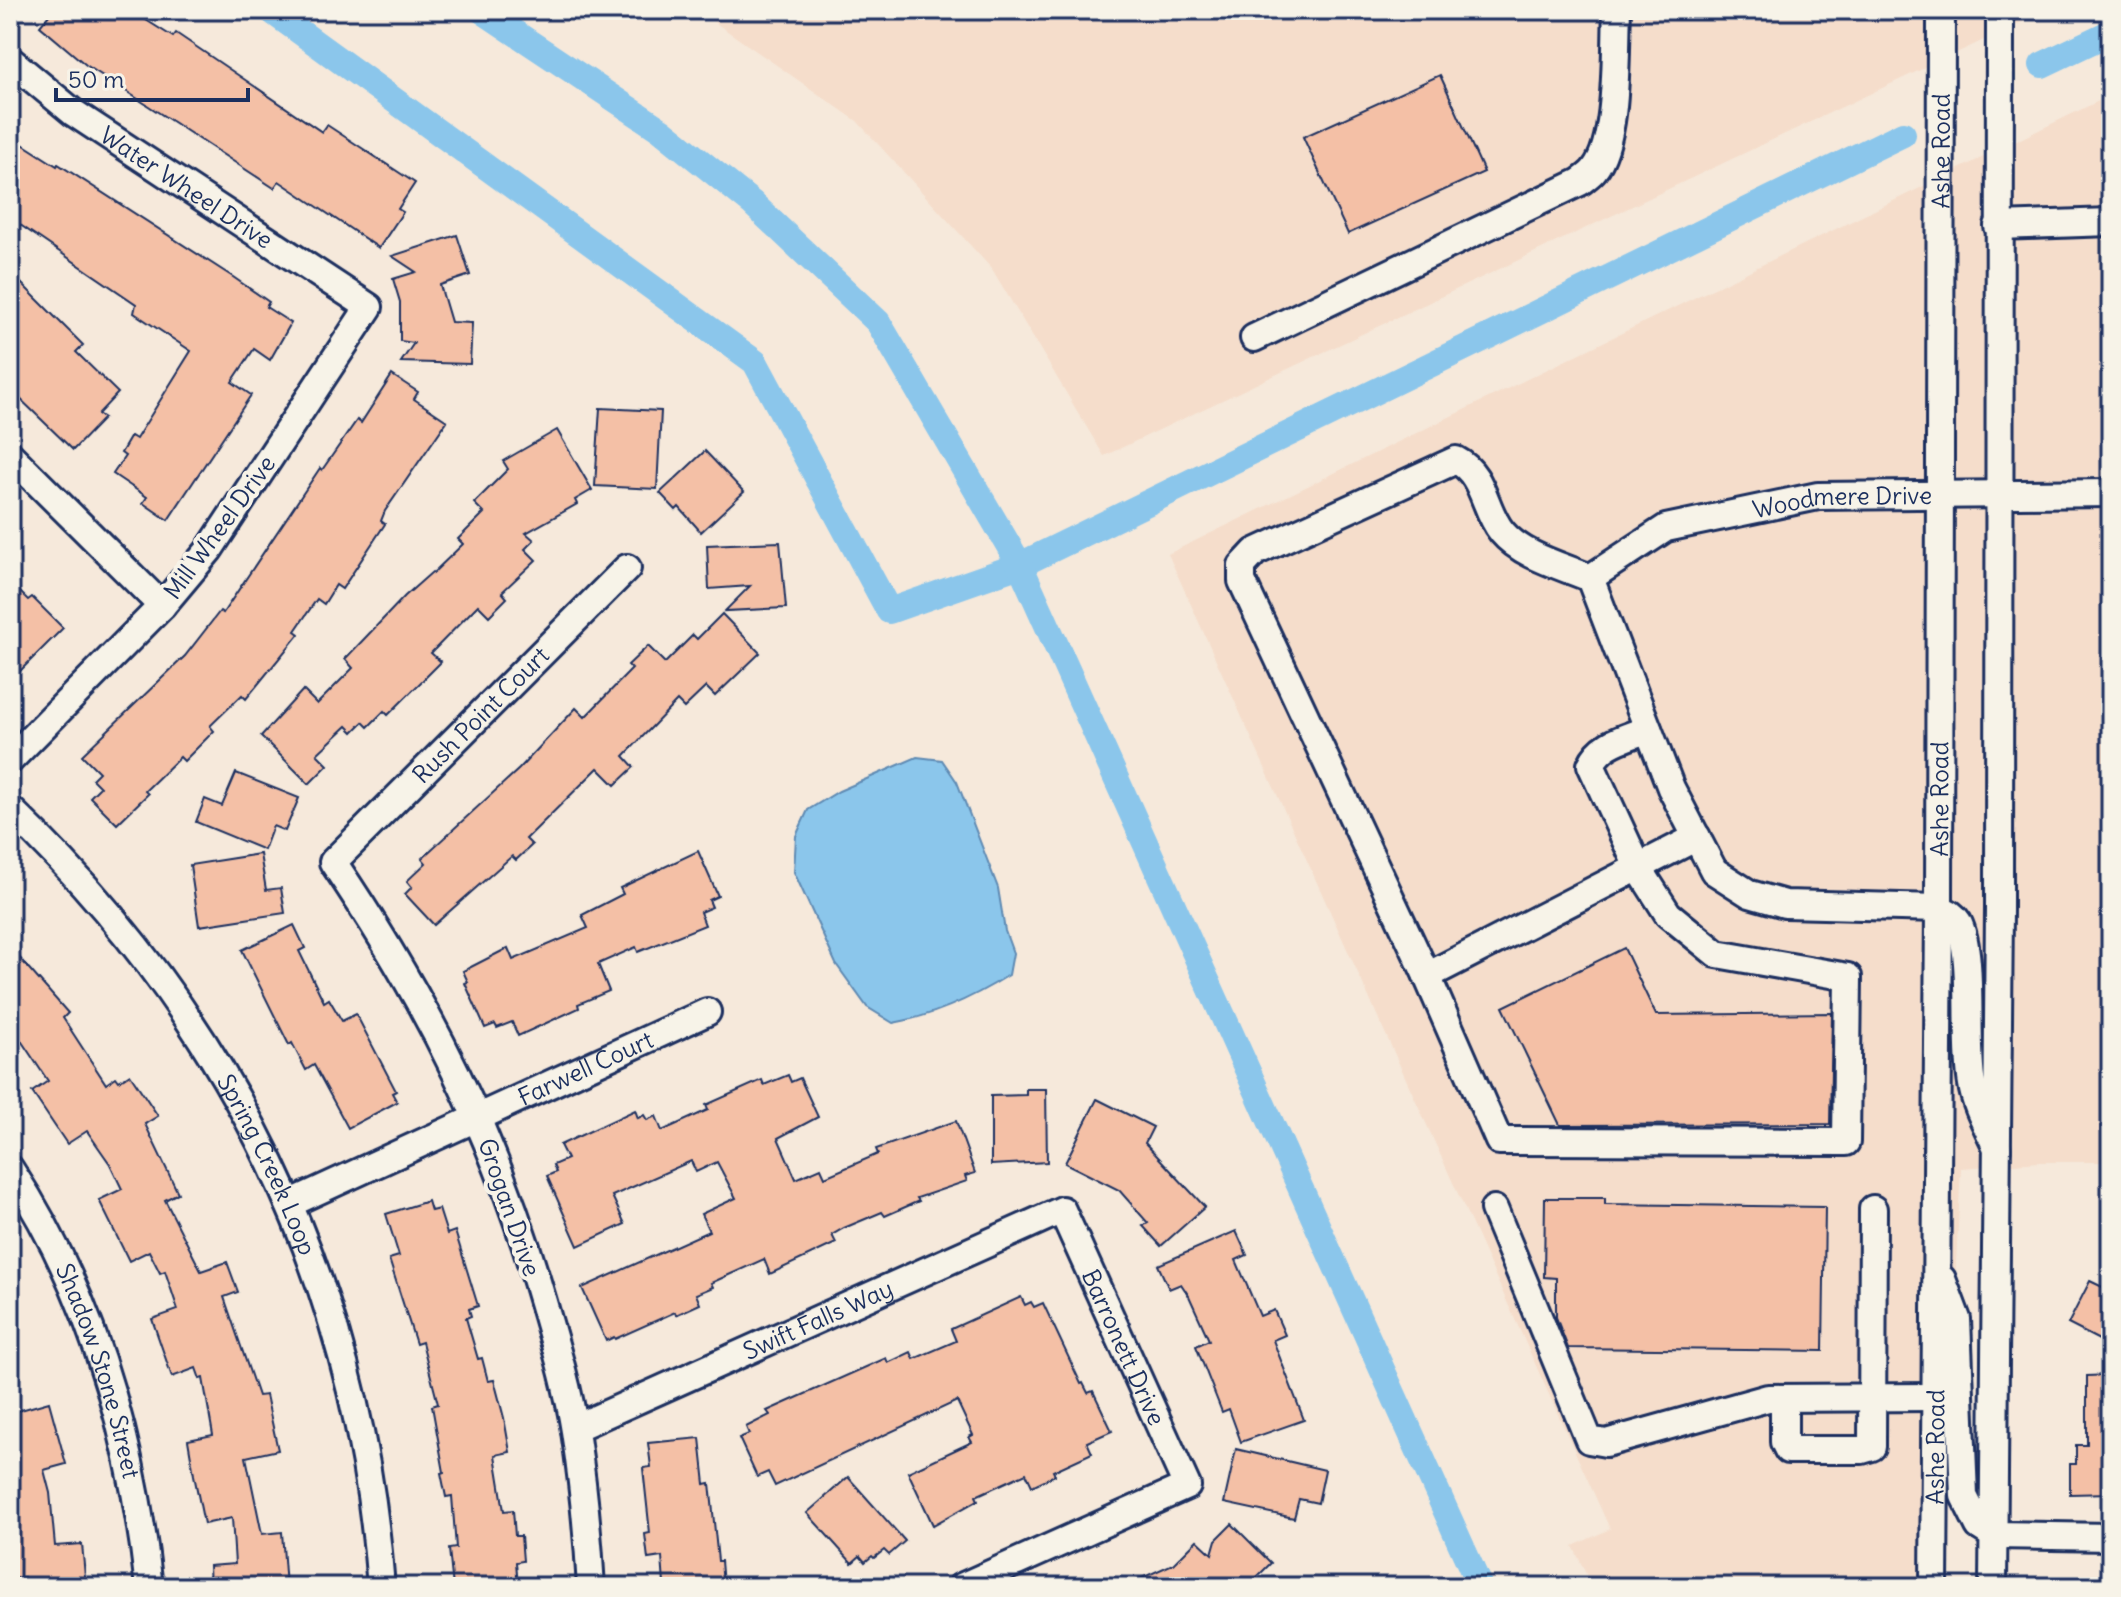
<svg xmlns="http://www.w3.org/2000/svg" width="2121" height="1597" viewBox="0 0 2121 1597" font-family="Delius,sans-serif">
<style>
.built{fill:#f5ddcb}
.water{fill:#8bc6eb;stroke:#5e8ab3;stroke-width:2}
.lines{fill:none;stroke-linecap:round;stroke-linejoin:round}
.canal{stroke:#8bc6eb;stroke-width:26}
.building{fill:#f4c0a6;stroke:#1b2f5e;stroke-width:2}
.minor-casing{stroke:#1b2f5e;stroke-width:32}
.minor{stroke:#f7f3e8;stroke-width:26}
.labels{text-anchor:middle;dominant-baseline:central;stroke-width:8;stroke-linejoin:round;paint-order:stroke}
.street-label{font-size:24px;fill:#1b2f5e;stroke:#f7f3e8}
</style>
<rect width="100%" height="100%" fill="#f6e9db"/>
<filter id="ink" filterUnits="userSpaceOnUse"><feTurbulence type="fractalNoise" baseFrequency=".0125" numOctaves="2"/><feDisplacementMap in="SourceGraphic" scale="16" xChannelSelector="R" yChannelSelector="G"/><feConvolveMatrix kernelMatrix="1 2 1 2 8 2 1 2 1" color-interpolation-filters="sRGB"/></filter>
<g filter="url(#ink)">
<g class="built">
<path d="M 697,10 L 2047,10 L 1104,456 L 992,269 L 857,121 Z"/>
<path d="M 2111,95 L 2111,1162 L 2040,1162 L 1961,1168 L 1939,1587 L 1592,1587 L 1573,1546 L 1610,1529 L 1168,554 Z"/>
</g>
<path class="water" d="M 917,757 L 942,760 L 957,782 L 998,888 L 1005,931 L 1013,953 L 1009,975 C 974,997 933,1016 893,1023 L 867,1007 L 836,964 L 794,872 L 796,836 L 808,810 L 839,791 Z"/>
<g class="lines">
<g class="canal">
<path d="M 270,10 L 755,362 L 889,611 L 1020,565 L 1903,134"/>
<path d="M 481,10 L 661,130 L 752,203 L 878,322 L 1020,565 L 1480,1587"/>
<path d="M 2042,65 L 2111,32"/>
</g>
</g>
<g class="building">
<path d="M 53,10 L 130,10 L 173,37 L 176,33 L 322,132 L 327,125 L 415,183 L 398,209 L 403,212 L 379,248 L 279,181 L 274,188 L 86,65 L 40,26 Z"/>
<path d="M 1440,75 L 1484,172 L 1348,234 L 1303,137 Z"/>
<path d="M 10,136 L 57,166 L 58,164 L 233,277 L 269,302 L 266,307 L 291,323 L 270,360 L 254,349 L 232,382 L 251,395 L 168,520 L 143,503 L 147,497 L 113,474 L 125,456 L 121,453 L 131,436 L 136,439 L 191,351 L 134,313 L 136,304 L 10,218 Z"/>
<path d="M 457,235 L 470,275 L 440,285 L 451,322 L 472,323 L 470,364 L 401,362 L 414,343 L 400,341 L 400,302 L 393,279 L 416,272 L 392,256 Z"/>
<path d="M 10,272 L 83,345 L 76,352 L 118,393 L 98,414 L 104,418 L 73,450 L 10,389 Z"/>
<path d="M 392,375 L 418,392 L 414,399 L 447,421 L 385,511 L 381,521 L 385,524 L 342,589 L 336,585 L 324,604 L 317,599 L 295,631 L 299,634 L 246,699 L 242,695 L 210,726 L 214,731 L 184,761 L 180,757 L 145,791 L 148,794 L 117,824 L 90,797 L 100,787 L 92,779 L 99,772 L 82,755 L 185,656 L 220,611 L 223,613 L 320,468 L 322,470 L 357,420 L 361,423 Z"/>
<path d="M 600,408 L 661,411 L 657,489 L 595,486 Z"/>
<path d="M 557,430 L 592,490 L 575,500 L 577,504 L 526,533 L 534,540 L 525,549 L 536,560 L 502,592 L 507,598 L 489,616 L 478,605 L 431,653 L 441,662 L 388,715 L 384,711 L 368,727 L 363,722 L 353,732 L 347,726 L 317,754 L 328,765 L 309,784 L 261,736 L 303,690 L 317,704 L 353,668 L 345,659 L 405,596 L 432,572 L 433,573 L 463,544 L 458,539 L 484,513 L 474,503 L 508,469 L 503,461 Z"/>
<path d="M 705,451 L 744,492 L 701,532 L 679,507 L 676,510 L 660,493 Z"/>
<path d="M 780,542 L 786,608 L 725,611 L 750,586 L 709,589 L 707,545 Z"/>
<path d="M 10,582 L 28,600 L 32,597 L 63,628 L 10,681 Z"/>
<path d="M 722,614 L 760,653 L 715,696 L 706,687 L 684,708 L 677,701 L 624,756 L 634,767 L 615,785 L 598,768 L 526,839 L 532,845 L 516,860 L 512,856 L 434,925 L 405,894 L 412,887 L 407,881 L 426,863 L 422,858 L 519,769 L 576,708 L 585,717 L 632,669 L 628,665 L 648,646 L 665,663 L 693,635 L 697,639 Z"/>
<path d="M 236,773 L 299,798 L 285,831 L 273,826 L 264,850 L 196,822 L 205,799 L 222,806 Z"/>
<path d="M 698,851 L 718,896 L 709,900 L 712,907 L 700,912 L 705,925 L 638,952 L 636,947 L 598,964 L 609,991 L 578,1004 L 579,1008 L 542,1025 L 518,1036 L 512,1022 L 497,1028 L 495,1024 L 485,1028 L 465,983 L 468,982 L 463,971 L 508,948 L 513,960 L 588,928 L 582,915 L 623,894 L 620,888 Z"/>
<path d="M 260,854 L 266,890 L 281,888 L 285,913 L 199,926 L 190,865 Z"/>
<path d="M 294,925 L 305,948 L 299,951 L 324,1002 L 329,999 L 342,1021 L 356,1014 L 396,1091 L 392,1093 L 397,1102 L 348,1128 L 314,1065 L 306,1070 L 292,1043 L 289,1045 L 242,950 Z"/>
<path d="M 10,947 L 68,1013 L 63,1018 L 106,1084 L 116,1077 L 119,1081 L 130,1074 L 158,1116 L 145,1124 L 178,1193 L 165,1200 L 201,1271 L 227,1262 L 238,1292 L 224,1297 L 258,1396 L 266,1395 L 278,1450 L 246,1457 L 262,1534 L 282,1532 L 286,1587 L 210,1587 L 209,1566 L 235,1564 L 232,1518 L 204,1524 L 194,1475 L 188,1440 L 213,1435 L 203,1378 L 200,1379 L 196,1368 L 172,1377 L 152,1319 L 178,1310 L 165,1271 L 160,1273 L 149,1251 L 129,1261 L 99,1200 L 122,1189 L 110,1164 L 87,1131 L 67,1144 L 32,1092 L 48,1081 L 10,1024 Z"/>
<path d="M 1624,948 L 1656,1015 L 1832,1013 L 1830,1124 L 1560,1125 L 1503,1007 Z"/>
<path d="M 788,1075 L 791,1082 L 800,1078 L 818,1117 L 778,1138 L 796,1179 L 821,1168 L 825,1177 L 878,1154 L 876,1149 L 956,1121 L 975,1173 L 965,1176 L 967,1181 L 917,1198 L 919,1201 L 885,1216 L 882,1212 L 844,1228 L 832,1235 L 836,1243 L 770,1274 L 764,1259 L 711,1283 L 713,1287 L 696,1294 L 700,1304 L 676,1315 L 675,1312 L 615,1339 L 614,1337 L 606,1341 L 582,1288 L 709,1231 L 701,1214 L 736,1198 L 717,1162 L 696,1172 L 691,1161 L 612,1196 L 625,1224 L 578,1246 L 547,1176 L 556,1172 L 553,1165 L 567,1159 L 560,1145 L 635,1110 L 638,1118 L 644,1115 L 647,1120 L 656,1116 L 662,1131 L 708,1110 L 706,1105 L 762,1080 L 764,1085 Z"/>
<path d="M 1026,1089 L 1046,1089 L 1047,1162 L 991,1165 L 991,1096 L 1026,1095 Z"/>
<path d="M 1097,1099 L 1153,1127 L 1145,1143 L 1205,1207 L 1161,1246 L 1143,1226 L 1148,1223 L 1119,1190 L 1065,1163 Z"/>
<path d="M 1545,1198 L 1605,1198 L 1605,1204 L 1825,1207 L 1823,1351 L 1568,1348 L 1556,1317 L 1556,1278 L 1544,1277 Z"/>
<path d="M 428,1201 L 431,1211 L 439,1209 L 447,1234 L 455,1231 L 478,1306 L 469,1309 L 471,1316 L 466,1318 L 478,1359 L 482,1358 L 488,1381 L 494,1380 L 504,1418 L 510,1452 L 495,1455 L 504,1511 L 513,1510 L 515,1536 L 521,1536 L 523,1561 L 516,1562 L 518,1587 L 453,1587 L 449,1549 L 456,1548 L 452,1496 L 446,1497 L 441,1473 L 444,1472 L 432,1406 L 438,1404 L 422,1342 L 416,1344 L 389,1259 L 399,1256 L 386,1214 Z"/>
<path d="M 1236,1231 L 1247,1255 L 1236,1260 L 1260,1316 L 1274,1310 L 1285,1335 L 1273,1340 L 1304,1420 L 1241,1442 L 1229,1409 L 1222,1412 L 1196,1346 L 1209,1340 L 1189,1296 L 1181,1284 L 1169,1289 L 1158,1265 Z"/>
<path d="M 2090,1281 L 2111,1291 L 2111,1346 L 2068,1324 Z"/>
<path d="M 1021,1297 L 1025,1305 L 1031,1302 L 1034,1307 L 1043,1303 L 1081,1384 L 1083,1383 L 1088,1393 L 1093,1391 L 1112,1431 L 1087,1442 L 1092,1453 L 1053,1471 L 1055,1475 L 1032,1486 L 1026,1473 L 976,1496 L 978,1500 L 933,1525 L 908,1472 L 972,1442 L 969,1437 L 973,1435 L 957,1401 L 775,1486 L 768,1472 L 757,1477 L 739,1438 L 749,1434 L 746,1427 L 770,1415 L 767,1411 L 886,1358 L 888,1363 L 911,1352 L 914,1359 L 956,1341 L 951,1329 Z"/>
<path d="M 2111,1375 L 2111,1493 L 2070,1494 L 2070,1464 L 2076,1464 L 2076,1445 L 2087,1445 L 2087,1376 Z"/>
<path d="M 49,1402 L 66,1464 L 44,1470 L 50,1493 L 55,1546 L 82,1544 L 86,1587 L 24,1587 L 24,1577 L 10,1578 L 10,1413 Z"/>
<path d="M 700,1438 L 705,1484 L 710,1483 L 718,1561 L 721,1561 L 723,1585 L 672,1587 L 672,1583 L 664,1584 L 662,1557 L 648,1559 L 645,1534 L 650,1533 L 643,1468 L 651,1467 L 648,1443 Z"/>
<path d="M 1236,1449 L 1325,1470 L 1318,1503 L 1299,1499 L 1294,1518 L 1224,1503 Z"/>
<path d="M 848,1477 L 905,1541 L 889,1555 L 884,1550 L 874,1558 L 872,1556 L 865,1562 L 860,1556 L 852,1563 L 807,1513 Z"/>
<path d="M 1232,1524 L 1271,1563 L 1247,1587 L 1122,1587 L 1173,1564 L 1197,1540 L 1212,1554 L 1216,1540 Z"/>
</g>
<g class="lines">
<defs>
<g id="minor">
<path id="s1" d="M 10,60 L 74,113 L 369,307 L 209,550 L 162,606 L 10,760"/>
<path d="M 1998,226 L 2111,222"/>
<path d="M 1254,338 L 1580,182 C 1585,178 1591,174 1594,170 C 1619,140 1615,49 1617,10"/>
<path d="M 10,455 L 162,606"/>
<path id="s2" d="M 1590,578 L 1666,528 L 1818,496 L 2111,493"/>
<path d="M 1648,729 C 1627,738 1601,742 1591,765 L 1638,867 L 1668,914 L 1717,954 L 1848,977 L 1846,1142 L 1499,1141 L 1427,976 L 1697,837"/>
<path id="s3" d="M 10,809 C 231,1019 359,1283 381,1587"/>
<path d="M 1427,976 L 1242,581 L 1242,566 L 1255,552 L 1456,460 C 1485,475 1483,509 1502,532 C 1522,556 1562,566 1590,578 L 1671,788 L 1714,871 L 1750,894 L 1785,904 L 1939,908 C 1947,912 1953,914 1958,922 C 1975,955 1964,1042 1972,1084 C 1975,1106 1988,1128 1997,1148"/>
<path id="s4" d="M 10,1169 C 92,1293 133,1441 149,1587"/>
<path id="s5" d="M 289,1204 L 707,1012"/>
<path d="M 1494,1209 L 1589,1440 L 1606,1443 L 1768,1398 L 1935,1397"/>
<path d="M 1942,1279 L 1957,1319 L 1964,1496 L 1979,1526 L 1993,1535 L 2111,1537"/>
<path d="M 1784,1398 L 1784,1442 L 1788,1450 L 1862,1450 L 1872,1447 L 1873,1209"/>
<path id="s6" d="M 575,1428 L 1062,1210 L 1187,1486 L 961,1587"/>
<path id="s7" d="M 591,1587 C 588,1535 583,1483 575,1431 C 568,1387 555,1344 543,1302 C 495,1136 429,1004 333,862 L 627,568"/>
<path id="s8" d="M 1934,1587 L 1939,908 L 1941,10"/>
<path d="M 1993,1587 L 1999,909 L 2000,10"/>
</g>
</defs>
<use href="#minor" class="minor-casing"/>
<use href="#minor" class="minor"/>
</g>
</g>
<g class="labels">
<g class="street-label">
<text stroke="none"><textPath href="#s8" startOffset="1436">Ashe Road</textPath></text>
<text stroke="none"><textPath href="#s1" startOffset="218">Water Wheel Drive</textPath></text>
<text stroke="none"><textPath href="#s2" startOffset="270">Woodmere Drive</textPath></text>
<text transform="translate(219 527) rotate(-54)">Mill Wheel Drive</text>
<text stroke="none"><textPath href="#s7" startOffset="988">Rush Point Court</textPath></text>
<text stroke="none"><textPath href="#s8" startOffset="788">Ashe Road</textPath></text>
<text stroke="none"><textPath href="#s5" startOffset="326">Farwell Court</textPath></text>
<text stroke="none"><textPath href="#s3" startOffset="442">Spring Creek Loop</textPath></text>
<text transform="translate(510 1207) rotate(71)">Grogan Drive</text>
<text stroke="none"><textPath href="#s6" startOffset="266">Swift Falls Way</textPath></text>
<text stroke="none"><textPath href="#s6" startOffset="684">Barronett Drive</textPath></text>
<text stroke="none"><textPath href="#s4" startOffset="222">Shadow Stone Street</textPath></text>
<text stroke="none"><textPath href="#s8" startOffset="140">Ashe Road</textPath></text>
</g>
</g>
<rect width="2121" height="1597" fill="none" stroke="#f7f3e8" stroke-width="40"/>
<rect x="20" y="20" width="2081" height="1557" fill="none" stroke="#1b2f5e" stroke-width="3" filter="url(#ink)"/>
<path d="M56 88v12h192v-12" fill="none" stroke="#1b2f5e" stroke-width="4"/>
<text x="68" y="88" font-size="24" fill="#1b2f5e" stroke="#f7f3e8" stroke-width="6" paint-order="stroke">50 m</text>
</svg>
